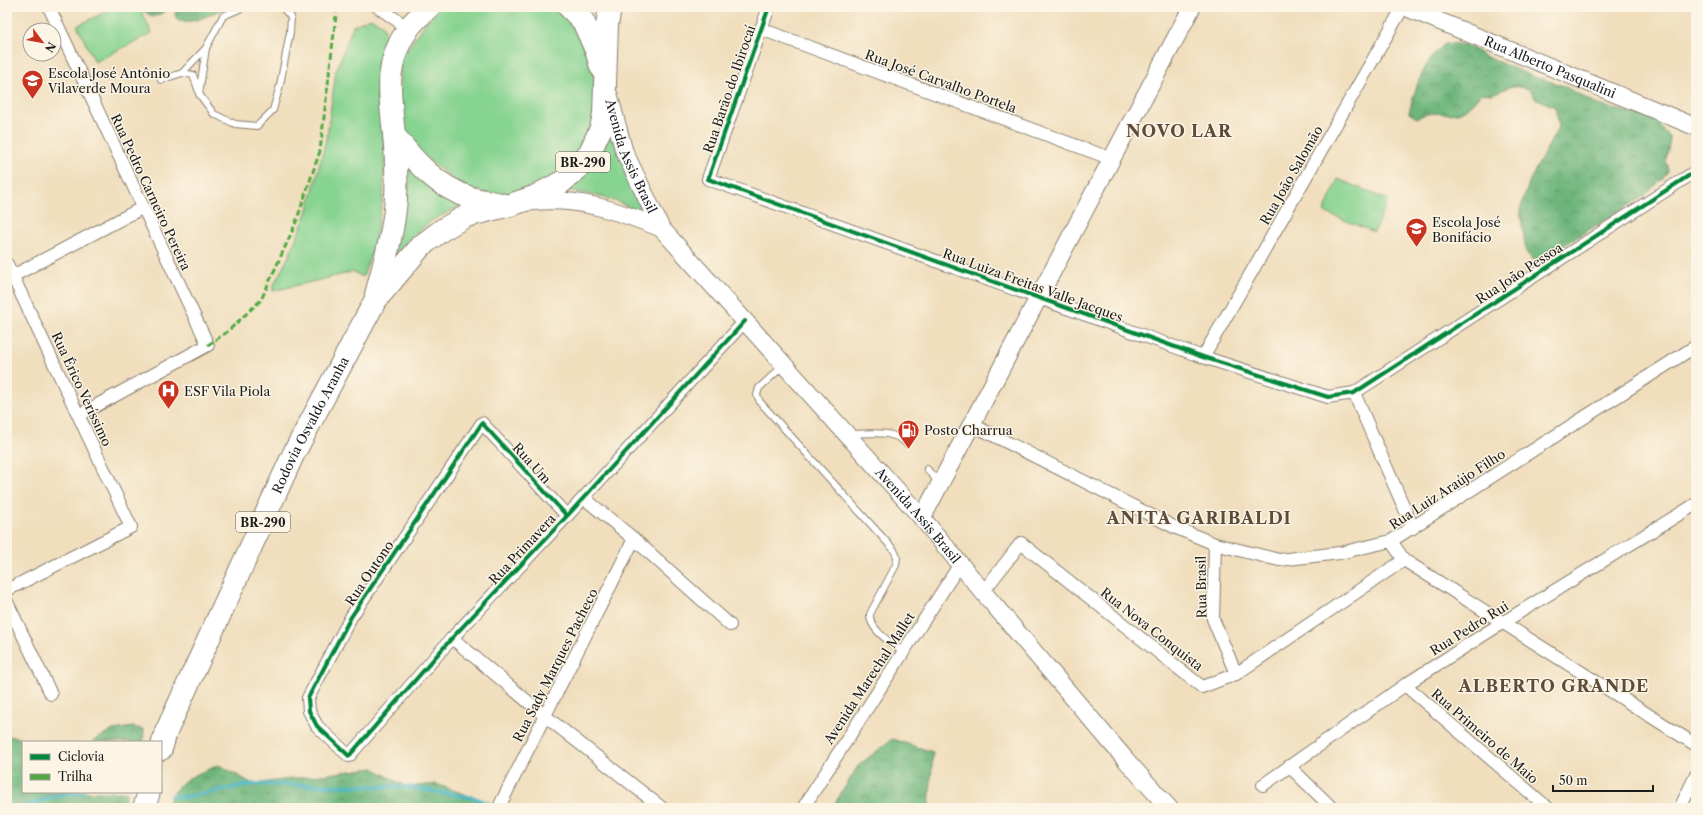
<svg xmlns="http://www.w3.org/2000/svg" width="1703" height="815" viewBox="0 0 1703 815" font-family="'Libre Caslon Text',serif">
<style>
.grass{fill:#87d391;stroke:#527856}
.forest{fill:url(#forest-crowns);stroke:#44684c}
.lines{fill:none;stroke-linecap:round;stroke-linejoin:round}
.stream{stroke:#44b3bf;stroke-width:4}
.lane-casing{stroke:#867d6c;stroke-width:8}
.street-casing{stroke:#867d6c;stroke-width:14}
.secondary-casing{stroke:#867d6c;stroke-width:19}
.highway-casing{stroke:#867d6c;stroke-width:24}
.lane{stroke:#fff;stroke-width:6}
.street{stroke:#fff;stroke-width:12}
.secondary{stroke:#fff;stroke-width:17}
.highway{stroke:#fff;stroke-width:22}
.quiet{stroke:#52a943;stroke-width:3;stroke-dasharray:6 3;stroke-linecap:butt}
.cycleway-casing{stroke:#fcf5e5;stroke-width:6}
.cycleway{stroke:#00873e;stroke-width:4}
.labels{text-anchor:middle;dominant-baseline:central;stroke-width:3;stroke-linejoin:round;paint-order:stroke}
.shield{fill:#fcf5e5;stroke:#5f5d58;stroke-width:1}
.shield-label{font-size:12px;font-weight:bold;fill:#1c1c1c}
.street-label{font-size:13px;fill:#1c1c1c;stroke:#fcf5e5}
.poi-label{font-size:13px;fill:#1c1c1c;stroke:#fcf5e5;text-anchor:start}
.district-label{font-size:17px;font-weight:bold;letter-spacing:1px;fill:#5d4b3c;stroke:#fcf5e5}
</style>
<defs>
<pattern id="forest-crowns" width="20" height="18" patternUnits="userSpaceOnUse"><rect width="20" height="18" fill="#6db57b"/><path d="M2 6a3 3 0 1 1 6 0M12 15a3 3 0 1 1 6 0" fill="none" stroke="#599264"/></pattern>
</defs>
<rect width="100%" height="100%" fill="#fcf5e5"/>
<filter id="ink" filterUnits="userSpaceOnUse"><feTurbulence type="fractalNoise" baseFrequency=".025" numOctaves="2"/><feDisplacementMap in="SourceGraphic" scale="8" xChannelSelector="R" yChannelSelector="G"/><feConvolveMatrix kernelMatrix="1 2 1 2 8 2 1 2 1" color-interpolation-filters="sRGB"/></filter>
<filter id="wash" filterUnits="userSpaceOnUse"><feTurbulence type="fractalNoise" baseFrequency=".012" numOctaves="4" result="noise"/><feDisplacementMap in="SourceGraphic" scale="16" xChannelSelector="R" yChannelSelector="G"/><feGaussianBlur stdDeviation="0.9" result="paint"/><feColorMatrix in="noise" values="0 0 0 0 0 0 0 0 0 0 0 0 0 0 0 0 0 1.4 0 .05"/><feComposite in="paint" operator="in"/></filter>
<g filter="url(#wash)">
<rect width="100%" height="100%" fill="#f0debd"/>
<g class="grass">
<path d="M 115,7 L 139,7 L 152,33 L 95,62 L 77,26 Z"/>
<path d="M 439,7 L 558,7 L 569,16 L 600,81 L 590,138 L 562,172 L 522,191 L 508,194 L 493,194 L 465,189 L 409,144 L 398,116 L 401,58 L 434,11 Z"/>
<path d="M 370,18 L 382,24 L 388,38 L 382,63 L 377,100 L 386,134 L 383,198 L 374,246 L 363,277 L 353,272 L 273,291 L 273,286 L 288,258 L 307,213 L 327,136 L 336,71 L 353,26 Z"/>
<path d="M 611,130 L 651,217 L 616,201 L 594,195 L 562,189 Z"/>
<path d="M 405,161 L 466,203 L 431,221 L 407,241 L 390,261 Z"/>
<path d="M 1338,179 L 1388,200 L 1374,232 L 1324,212 Z"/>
</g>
<g class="forest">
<path d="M 142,7 L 163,7 L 165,12 L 153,17 L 145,12 Z"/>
<path d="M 177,7 L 226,7 C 211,14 194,25 177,20 L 175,14 Z"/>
<path d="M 1447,43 L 1467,45 L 1484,56 L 1532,76 L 1562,85 L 1598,105 L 1648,117 L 1657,122 L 1670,139 L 1666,160 L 1668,171 L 1661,180 L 1644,196 L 1543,258 L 1533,260 L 1526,252 L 1520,210 L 1530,180 L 1559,126 L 1555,107 L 1535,98 L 1530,89 L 1512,86 L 1492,94 L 1481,93 C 1475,100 1467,111 1457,113 C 1441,116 1433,109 1417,118 L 1409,113 C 1415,88 1425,57 1447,43 Z"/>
<path d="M 134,727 L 144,730 L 143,742 L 92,742 L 113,730 Z"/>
<path d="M 7,736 L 17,737 L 24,742 L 23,792 L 127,792 L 122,808 L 7,808 Z"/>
<path d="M 892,739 L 933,752 L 929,808 L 832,808 L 858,766 Z"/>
<path d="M 219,765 L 253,784 L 373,768 L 407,787 L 436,784 L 475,798 L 496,808 L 166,808 C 178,778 191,777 219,765 Z"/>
</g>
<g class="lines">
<g class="stream">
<path d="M 171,796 L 186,797 L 253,784 L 407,787 L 475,798 L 499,808"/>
<path d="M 21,808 L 55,796 L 83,792"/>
</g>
</g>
</g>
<g filter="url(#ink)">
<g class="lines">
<defs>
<g id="lane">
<path d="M 244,7 L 223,16 L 206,48 L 199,94 L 214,114 L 235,124 L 257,126 L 273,110 L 280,85 L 290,32 L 291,17 L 282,7"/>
<path d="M 182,73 L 193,75 L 199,92"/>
<path d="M 161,80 L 182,73 L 206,48"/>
<path d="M 783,366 L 759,388 L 757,395 L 760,402 L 894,550 L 897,557 L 896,565 L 870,614 C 869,630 892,643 903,652"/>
<path d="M 850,434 C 869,434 891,429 906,443"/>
<path d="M 927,469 L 939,483"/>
</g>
<g id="street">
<path d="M 49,7 L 208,345 L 79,415"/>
<path d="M 378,7 L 408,28"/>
<path d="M 769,7 L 708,179 L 1203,357 L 1328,397 L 1354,393 L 1696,171"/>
<path d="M 761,29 L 1112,159"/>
<path d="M 7,264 L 131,527 L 7,590"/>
<path d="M 7,279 L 142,208"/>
<path d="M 1203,357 L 1403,7"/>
<path d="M 1354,393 L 1413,528"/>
<path d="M 971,424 L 1174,527 L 1215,544 L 1279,560 L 1340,553 L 1391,541 L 1696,346"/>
<path d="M 584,498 L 634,539 L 730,625"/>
<path d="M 567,516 L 482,423 L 351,617 L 308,698 L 309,711 L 317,726 L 349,756 L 452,638 L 567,516 L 745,321"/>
<path d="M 1391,541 L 1404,560 L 1696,745"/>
<path d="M 1215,544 L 1213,619 L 1236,674"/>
<path d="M 983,592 L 1021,543 L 1202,687 L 1236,674 L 1404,560"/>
<path d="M 7,602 L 51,694"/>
<path d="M 452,638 L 545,716 L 662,808"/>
<path d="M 1405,685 L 1548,808"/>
<path d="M 1289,766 L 1332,808"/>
<path d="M 1263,785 L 1405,685 L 1502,623 L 1696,504"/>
<path d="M 501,803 L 634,539"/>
<path d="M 803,808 L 960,564"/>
<path d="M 1680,808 L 1696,775"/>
</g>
<g id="secondary">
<path id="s1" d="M 1405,7 L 1696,127"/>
<path id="s2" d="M 609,95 L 624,151 L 661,228 L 922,518 L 983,592 L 1126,760 L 1169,808"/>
<path d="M 530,202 C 576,196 618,211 661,228"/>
<path d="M 922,518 L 1192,7"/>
</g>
<g id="highway">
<path d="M 569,7 L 583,21 L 596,50 L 601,67"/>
<path d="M 394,135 C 415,162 437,187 471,198 C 481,201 491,202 501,204"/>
<path d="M 376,295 C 384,263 394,231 396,198 C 397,177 396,154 394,134 C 390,94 383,65 408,29 C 413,21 422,14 429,7"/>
<path id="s3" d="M 161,749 L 166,732 L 293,455 L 375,301 L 421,246 L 442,230 L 466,216 L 510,205 L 534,197 L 562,182 L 576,170 L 589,154 L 601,128 L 604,114 L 607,25 L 610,7"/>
<path d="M 144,808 L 149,792"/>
</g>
</defs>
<use href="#lane" class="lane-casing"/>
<use href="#street" class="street-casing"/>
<use href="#secondary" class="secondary-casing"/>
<use href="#highway" class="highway-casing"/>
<use href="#lane" class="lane"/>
<use href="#street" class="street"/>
<use href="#secondary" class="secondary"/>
<use href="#highway" class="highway"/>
<path class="quiet" d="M 208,345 L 227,332 L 261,300 L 295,225 L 320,151 L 337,7"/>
<defs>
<g id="cycleway">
<path d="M 769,7 L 708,179 L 1203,357 L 1328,397 L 1354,393 L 1696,171"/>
<path d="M 567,516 L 482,423 L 351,617 L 308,698 L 309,711 L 317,726 L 349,756 L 452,638 L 567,516 L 745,321"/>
</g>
</defs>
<use href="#cycleway" class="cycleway-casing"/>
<use href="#cycleway" class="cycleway"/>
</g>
</g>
<defs>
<symbol id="school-pin" viewBox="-11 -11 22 30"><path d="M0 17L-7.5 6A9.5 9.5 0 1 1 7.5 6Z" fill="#c8321e" stroke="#fcf5e5"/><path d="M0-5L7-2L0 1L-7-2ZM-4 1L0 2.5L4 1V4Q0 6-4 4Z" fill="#fff"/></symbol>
<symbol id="hospital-pin" viewBox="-11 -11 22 30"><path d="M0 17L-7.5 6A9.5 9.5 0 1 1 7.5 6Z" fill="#c8321e" stroke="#fcf5e5"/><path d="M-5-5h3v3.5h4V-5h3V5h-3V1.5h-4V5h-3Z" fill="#fff"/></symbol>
<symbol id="fuel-pin" viewBox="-11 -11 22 30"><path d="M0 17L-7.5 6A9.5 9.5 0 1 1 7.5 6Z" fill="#c8321e" stroke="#fcf5e5"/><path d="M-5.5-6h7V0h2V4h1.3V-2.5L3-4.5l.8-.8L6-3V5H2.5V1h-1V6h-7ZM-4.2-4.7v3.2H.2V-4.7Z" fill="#fff"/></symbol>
</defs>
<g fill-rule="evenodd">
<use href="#school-pin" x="20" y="68" width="25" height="34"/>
<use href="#school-pin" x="1404" y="216" width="25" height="34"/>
<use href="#hospital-pin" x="156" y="378" width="25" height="34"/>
<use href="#fuel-pin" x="896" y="418" width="25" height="34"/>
</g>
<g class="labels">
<g class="shield">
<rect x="556" y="152" width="54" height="20" rx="3"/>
<rect x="236" y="512" width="54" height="20" rx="3"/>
</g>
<g class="shield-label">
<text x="583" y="162">BR-290</text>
<text x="263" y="522">BR-290</text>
</g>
<g class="street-label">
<text stroke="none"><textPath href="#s1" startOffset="157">Rua Alberto Pasqualini</textPath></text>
<text transform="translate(941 81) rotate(20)">Rua José Carvalho Portela</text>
<text transform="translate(729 89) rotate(-71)">Rua Barão do Ibirocaí</text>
<text stroke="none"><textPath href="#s2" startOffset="65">Avenida Assis Brasil</textPath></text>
<text transform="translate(1291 175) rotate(-60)">Rua João Salomão</text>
<text transform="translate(151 192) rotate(65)">Rua Pedro Carneiro Pereira</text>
<text transform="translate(1519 273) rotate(-33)">Rua João Pessoa</text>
<text transform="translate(1033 285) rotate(20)">Rua Luiza Freitas Valle Jacques</text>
<text transform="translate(82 389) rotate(65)">Rua Érico Veríssimo</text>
<text stroke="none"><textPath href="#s3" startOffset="357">Rodovia Osvaldo Aranha</textPath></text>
<text transform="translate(532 463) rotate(48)">Rua Um</text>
<text transform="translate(1447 489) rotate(-33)">Rua Luiz Araújo Filho</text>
<text stroke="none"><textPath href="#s2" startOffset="529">Avenida Assis Brasil</textPath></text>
<text transform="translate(522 549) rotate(-47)">Rua Primavera</text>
<text transform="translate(369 573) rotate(-56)">Rua Outono</text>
<text transform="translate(1201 587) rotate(-91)">Rua Brasil</text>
<text transform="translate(1469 628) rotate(-32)">Rua Pedro Rui</text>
<text transform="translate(1152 629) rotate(38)">Rua Nova Conquista</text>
<text transform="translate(555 665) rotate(-63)">Rua Sady Marques Pacheco</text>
<text transform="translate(869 678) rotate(-57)">Avenida Marechal Mallet</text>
<text transform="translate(1485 736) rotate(41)">Rua Primeiro de Maio</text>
</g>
<g class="poi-label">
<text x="48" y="73">Escola José Antônio<tspan x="48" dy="15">Vilaverde Moura</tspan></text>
<text x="1432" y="222">Escola José<tspan x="1432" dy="15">Bonifácio</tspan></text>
<text x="184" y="391">ESF Vila Piola</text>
<text x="924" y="430">Posto Charrua</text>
</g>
<g class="district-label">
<text x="1179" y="131">NOVO LAR</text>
<text x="1199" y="518">ANITA GARIBALDI</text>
<text x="1554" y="686">ALBERTO GRANDE</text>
</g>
</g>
<rect width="1703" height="815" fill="none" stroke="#fcf5e5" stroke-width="24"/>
<rect x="22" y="741" width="140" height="52" fill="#fcf5e5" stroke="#a29e95"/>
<rect x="30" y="754" width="20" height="6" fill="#00873e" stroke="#a29e95"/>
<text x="58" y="761" font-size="12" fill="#1c1c1c">Ciclovia</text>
<rect x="30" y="774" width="20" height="6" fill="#52a943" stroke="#a29e95"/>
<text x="58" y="781" font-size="12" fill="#1c1c1c">Trilha</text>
<g transform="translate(42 42) rotate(122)"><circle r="19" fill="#fcf5e5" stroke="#a29e95"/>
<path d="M0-3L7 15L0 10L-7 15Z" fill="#c8321e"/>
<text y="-6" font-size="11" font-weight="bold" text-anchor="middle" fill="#1c1c1c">N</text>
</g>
<path d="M1553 785v6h100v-6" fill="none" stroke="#1c1c1c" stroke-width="2"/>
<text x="1559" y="785" font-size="12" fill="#1c1c1c" stroke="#fcf5e5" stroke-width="3" paint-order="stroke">50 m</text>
</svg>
